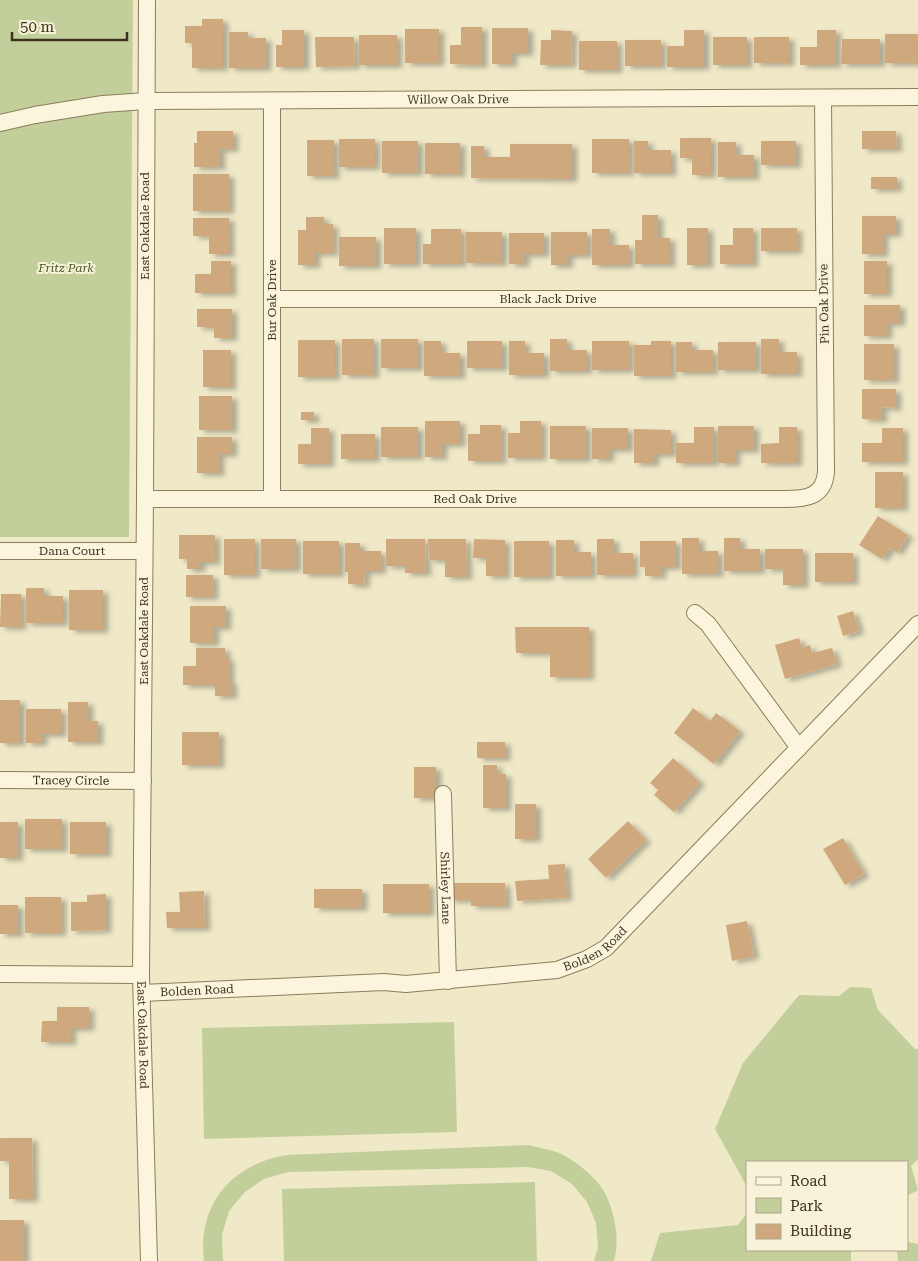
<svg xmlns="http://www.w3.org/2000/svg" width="918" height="1261" viewBox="0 0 918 1261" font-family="'Roboto Serif',serif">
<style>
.green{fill:#c2cf9b}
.building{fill:#cfa97d;filter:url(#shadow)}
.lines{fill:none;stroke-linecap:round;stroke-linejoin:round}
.minor-casing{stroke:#8d7c5c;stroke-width:18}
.minor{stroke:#faf5dc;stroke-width:16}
.labels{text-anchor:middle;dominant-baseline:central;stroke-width:4;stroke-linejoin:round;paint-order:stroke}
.street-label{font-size:12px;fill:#3d3220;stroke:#f7f2d8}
.park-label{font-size:12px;font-style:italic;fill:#465a26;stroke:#f7f2d8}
</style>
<defs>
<filter id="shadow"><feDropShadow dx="5.5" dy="3" stdDeviation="2.5" flood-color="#0004"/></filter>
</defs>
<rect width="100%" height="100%" fill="#f0e9c8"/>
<g class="green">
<path d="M 0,0 L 133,0 L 129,537 L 0,537 Z"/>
<path d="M 850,987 L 871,988 L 878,1010 L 915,1049 L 918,1049 L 918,1159 L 911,1166 L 918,1190 L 907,1196 L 907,1162 L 747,1162 L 747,1187 L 715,1129 L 743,1063 L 799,995 L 839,996 Z"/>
<path d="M 454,1022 L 457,1132 L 204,1139 L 202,1028 Z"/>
<path d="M 529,1145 C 538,1148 550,1149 559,1153 C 575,1160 597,1178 605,1193 C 615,1213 620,1239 614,1261 L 594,1261 L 598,1247 L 596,1223 L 587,1202 L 572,1184 L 551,1171 L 528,1167 L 288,1172 L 264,1179 L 245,1192 L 229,1211 L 222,1235 L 223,1261 L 204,1261 C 197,1204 232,1164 287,1155 Z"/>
<path d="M 535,1182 L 537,1261 L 284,1261 L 282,1189 Z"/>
<path d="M 747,1213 L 747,1250 L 851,1250 L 851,1261 L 651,1261 L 660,1233 L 738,1225 Z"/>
<path d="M 907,1242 L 918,1244 L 918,1261 L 898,1261 L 897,1250 L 907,1250 Z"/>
</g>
<g class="building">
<path d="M 202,19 L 223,19 L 223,68 L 192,68 L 192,43 L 185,43 L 185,26 L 202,26 Z"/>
<path d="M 461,27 L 482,27 L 482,65 L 450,64 L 450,45 L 461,45 Z"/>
<path d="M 492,28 L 528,28 L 528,53 L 512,53 L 512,64 L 492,64 Z"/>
<rect x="405" y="29" width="34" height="34"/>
<path d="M 282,30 L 304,30 L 304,67 L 276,67 L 276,45 L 282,45 Z"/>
<path d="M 551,30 L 572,31 L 571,65 L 540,65 L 541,40 L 551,40 Z"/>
<path d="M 684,30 L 704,30 L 704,67 L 667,67 L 667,46 L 684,46 Z"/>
<path d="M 817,30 L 836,30 L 836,65 L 800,65 L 800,47 L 817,47 Z"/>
<path d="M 229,32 L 248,32 L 248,38 L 266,38 L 266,68 L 229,68 Z"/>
<rect x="885" y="34" width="33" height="29"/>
<rect x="359" y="35" width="38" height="30"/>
<path d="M 315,37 L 354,37 L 355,66 L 316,67 Z"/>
<rect x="713" y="37" width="34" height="28"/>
<rect x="754" y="37" width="35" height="26"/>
<path d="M 842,39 L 880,39 L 880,64 L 841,64 Z"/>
<rect x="625" y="40" width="36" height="26"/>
<rect x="579" y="41" width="38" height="29"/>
<path d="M 197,131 L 233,131 L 233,149 L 220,149 L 220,167 L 194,167 L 194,143 L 197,143 Z"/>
<path d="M 862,131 L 896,131 L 897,149 L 862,149 Z"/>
<path d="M 680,138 L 711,138 L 711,175 L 692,175 L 692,158 L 680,158 Z"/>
<rect x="339" y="139" width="36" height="28"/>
<rect x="592" y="139" width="37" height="34"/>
<rect x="307" y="140" width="27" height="36"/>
<rect x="382" y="141" width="36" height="32"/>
<path d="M 634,141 L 648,141 L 648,150 L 671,150 L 671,173 L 634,173 Z"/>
<rect x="761" y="141" width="35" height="24"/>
<path d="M 718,142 L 736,142 L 736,155 L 754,155 L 754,177 L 718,177 Z"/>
<rect x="425" y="143" width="35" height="31"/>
<path d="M 510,144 L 572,144 L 572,179 L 471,178 L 471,146 L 484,146 L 484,157 L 510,157 Z"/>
<rect x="193" y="174" width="36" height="37"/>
<rect x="871" y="177" width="26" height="12"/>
<path d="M 642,215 L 658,215 L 658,238 L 670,238 L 670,264 L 635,264 L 635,240 L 642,240 Z"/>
<path d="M 862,216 L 896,216 L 896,234 L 883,234 L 883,254 L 862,254 Z"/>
<path d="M 306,217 L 324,217 L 324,224 L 333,224 L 333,253 L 315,253 L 315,265 L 298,265 L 298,230 L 306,230 Z"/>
<path d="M 193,218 L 229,218 L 229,254 L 209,254 L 209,236 L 193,236 Z"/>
<rect x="384" y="228" width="32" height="36"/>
<rect x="687" y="228" width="21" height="37"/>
<path d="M 733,228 L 753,228 L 753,264 L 720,264 L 720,245 L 733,245 Z"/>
<rect x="761" y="228" width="36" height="23"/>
<path d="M 431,229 L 461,229 L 461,264 L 423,264 L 423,244 L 431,244 Z"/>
<path d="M 592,229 L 610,229 L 610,245 L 629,245 L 629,265 L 592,265 Z"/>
<rect x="466" y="232" width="36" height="31"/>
<path d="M 551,232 L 587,232 L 587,255 L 568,255 L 568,265 L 551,265 Z"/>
<path d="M 509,233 L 544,233 L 544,254 L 524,254 L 524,264 L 509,264 Z"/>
<rect x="339" y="237" width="37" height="29"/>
<path d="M 211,261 L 231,261 L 231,293 L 195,293 L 195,274 L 211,274 Z"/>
<rect x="864" y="261" width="23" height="33"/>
<path d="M 864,305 L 900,305 L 900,323 L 887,323 L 887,336 L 864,336 Z"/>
<path d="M 197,309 L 232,309 L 232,338 L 214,338 L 214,327 L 197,327 Z"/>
<rect x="342" y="339" width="32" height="36"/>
<rect x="381" y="339" width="37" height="29"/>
<path d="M 550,339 L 567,339 L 567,350 L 587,350 L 587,371 L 550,371 Z"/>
<path d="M 761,339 L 779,339 L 779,352 L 797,352 L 797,374 L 761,374 Z"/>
<rect x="298" y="340" width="37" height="37"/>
<path d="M 424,341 L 441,341 L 441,353 L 460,353 L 460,376 L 424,376 Z"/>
<rect x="467" y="341" width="35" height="27"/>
<path d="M 509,341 L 525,341 L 525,353 L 544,353 L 544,375 L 509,375 Z"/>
<rect x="592" y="341" width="37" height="29"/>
<path d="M 651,341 L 671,341 L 671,376 L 634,376 L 634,345 L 651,345 Z"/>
<path d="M 676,342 L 692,342 L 692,350 L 713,350 L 713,372 L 676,372 Z"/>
<rect x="718" y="342" width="38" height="28"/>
<rect x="864" y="344" width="30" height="36"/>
<rect x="203" y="350" width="28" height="37"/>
<path d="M 862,389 L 896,389 L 896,408 L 882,407 L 882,420 L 862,419 Z"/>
<rect x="199" y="396" width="33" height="34"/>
<rect x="301" y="412" width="13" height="8"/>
<path d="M 425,421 L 460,421 L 460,444 L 442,444 L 442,457 L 425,457 Z"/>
<path d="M 520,421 L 541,421 L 541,458 L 508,458 L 508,433 L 520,433 Z"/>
<path d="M 480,425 L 501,425 L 501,461 L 468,461 L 468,434 L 480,434 Z"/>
<rect x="550" y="426" width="36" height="33"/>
<path d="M 718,426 L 754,426 L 754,450 L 735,450 L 735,463 L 718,463 Z"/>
<rect x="381" y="427" width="37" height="30"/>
<path d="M 694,427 L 714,427 L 714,463 L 676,463 L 676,443 L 694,443 Z"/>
<path d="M 779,427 L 797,427 L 797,463 L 761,463 L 761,444 L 779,443 Z"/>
<path d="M 311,428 L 329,428 L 329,464 L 298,464 L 298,444 L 311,444 Z"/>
<path d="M 592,428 L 628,428 L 628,449 L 609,449 L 609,459 L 592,459 Z"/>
<path d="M 882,428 L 903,428 L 903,462 L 862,462 L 862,443 L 882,443 Z"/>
<path d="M 634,429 L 671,430 L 671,454 L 654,454 L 654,463 L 634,463 Z"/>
<rect x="341" y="434" width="34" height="25"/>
<path d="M 197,437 L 232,437 L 232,454 L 219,454 L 219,473 L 197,473 Z"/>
<rect x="875" y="472" width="28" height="36"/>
<path d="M 878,516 L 908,535 L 897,553 L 890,548 L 882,559 L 859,545 Z"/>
<path d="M 179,535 L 215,535 L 215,562 L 200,562 L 200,569 L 187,569 L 187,559 L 179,559 Z"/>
<path d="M 682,538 L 699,538 L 699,551 L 718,551 L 718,574 L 682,574 Z"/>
<path d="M 724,538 L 740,538 L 740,549 L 760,549 L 760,571 L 724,571 Z"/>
<rect x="224" y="539" width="31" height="36"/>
<rect x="261" y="539" width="35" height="30"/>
<path d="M 386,539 L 425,539 L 426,573 L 405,573 L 405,566 L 386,566 Z"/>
<path d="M 428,539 L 466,539 L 467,577 L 445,577 L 445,560 L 429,560 Z"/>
<path d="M 474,539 L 505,540 L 505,576 L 486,576 L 486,558 L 473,558 Z"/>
<path d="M 597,539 L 614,539 L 614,553 L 633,553 L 633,575 L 597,575 Z"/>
<path d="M 556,540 L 574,540 L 574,552 L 591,552 L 591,576 L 556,576 Z"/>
<rect x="303" y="541" width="36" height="33"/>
<rect x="514" y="541" width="35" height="36"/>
<path d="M 640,541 L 676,541 L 676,567 L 661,567 L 661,576 L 645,576 L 645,567 L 640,567 Z"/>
<path d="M 345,543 L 360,543 L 360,551 L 381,551 L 381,571 L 365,571 L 364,585 L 348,584 L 348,572 L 345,572 Z"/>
<path d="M 765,549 L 803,549 L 803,585 L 783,585 L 783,569 L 765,569 Z"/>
<rect x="815" y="553" width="38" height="29"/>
<rect x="186" y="575" width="27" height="22"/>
<path d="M 26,588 L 44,588 L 44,596 L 63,596 L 63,623 L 26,623 Z"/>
<rect x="69" y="590" width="34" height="40"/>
<path d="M 1,594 L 21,594 L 21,627 L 0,627 Z"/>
<path d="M 190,606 L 226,606 L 226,627 L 214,627 L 214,643 L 190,643 Z"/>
<path d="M 853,611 L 859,631 L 843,636 L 837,616 Z"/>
<path d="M 515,627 L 589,627 L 589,677 L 550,677 L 550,653 L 516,653 Z"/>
<path d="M 799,638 L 802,648 L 810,645 L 812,653 L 832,648 L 837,664 L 785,679 L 775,645 Z"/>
<path d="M 196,648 L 225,648 L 225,658 L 229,658 L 229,682 L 232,682 L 232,696 L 215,696 L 215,685 L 183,685 L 183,666 L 196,666 Z"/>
<rect x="0" y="700" width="20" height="43"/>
<path d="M 68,702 L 88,702 L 88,721 L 98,721 L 98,742 L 68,742 Z"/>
<path d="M 693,708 L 710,721 L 716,713 L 740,731 L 714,764 L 674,733 Z"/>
<path d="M 26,709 L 61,709 L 61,734 L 42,734 L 42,743 L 26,743 Z"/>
<rect x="182" y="732" width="37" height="33"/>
<rect x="477" y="742" width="28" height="16"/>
<path d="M 673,758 L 700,782 L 674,812 L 654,795 L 658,790 L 650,783 Z"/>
<path d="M 483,765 L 497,765 L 497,774 L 506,774 L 506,808 L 483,808 Z"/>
<rect x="414" y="767" width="22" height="31"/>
<rect x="515" y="804" width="21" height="35"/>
<rect x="25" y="819" width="37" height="30"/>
<path d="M 628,821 L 646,840 L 606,878 L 588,859 Z"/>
<rect x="0" y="822" width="18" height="36"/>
<rect x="70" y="822" width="36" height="32"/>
<path d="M 843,838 L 864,874 L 845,885 L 823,849 Z"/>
<path d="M 565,864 L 567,898 L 517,901 L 515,881 L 549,879 L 548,865 Z"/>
<path d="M 448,883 L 505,883 L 506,906 L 471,906 L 471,900 L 449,900 Z"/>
<rect x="383" y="884" width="46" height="29"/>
<rect x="314" y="889" width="48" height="19"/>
<path d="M 204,891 L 205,928 L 167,928 L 166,912 L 180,912 L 179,892 Z"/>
<path d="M 106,894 L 106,930 L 71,931 L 71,902 L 87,902 L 87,895 Z"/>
<rect x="25" y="897" width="36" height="36"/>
<rect x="0" y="905" width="18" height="29"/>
<path d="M 747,921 L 754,956 L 732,961 L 726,925 Z"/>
<path d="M 57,1007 L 89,1007 L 89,1028 L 71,1028 L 71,1042 L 41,1042 L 42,1021 L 57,1021 Z"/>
<path d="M 0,1138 L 32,1138 L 33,1199 L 9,1199 L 9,1161 L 0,1161 Z"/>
<rect x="0" y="1220" width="24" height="41"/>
</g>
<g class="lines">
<defs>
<g id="minor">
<path id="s1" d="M 147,0 L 145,499 L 141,975 L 149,1261"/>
<path id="s2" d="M 0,123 L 35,115 L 103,104 L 146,101 L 918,97"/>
<path id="s3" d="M 272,299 L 824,299"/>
<path id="s4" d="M 145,499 L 785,499 C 806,499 824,497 826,472 L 823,98"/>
<path d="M 272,499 L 272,101"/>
<path id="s5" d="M 0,551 L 144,551"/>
<path d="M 695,613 L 708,624 L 799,748"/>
<path id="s6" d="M 0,780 L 143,781"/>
<path id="s7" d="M 443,794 L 448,981"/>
<path d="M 0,974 L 141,975"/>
<path id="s8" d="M 142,993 L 384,982 L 406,984 L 557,970 L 587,959 L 606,948 L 918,624"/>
</g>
</defs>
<use href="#minor" class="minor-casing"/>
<use href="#minor" class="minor"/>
</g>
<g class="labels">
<g class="street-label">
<text stroke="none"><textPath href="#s2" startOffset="460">Willow Oak Drive</textPath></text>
<text transform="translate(145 226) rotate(-90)">East Oakdale Road</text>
<text stroke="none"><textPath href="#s3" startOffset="276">Black Jack Drive</textPath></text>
<text transform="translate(272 300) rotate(-90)">Bur Oak Drive</text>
<text transform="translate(824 304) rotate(-91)">Pin Oak Drive</text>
<text stroke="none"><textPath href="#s4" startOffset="330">Red Oak Drive</textPath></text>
<text stroke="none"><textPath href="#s5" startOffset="72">Dana Court</textPath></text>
<text transform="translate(144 631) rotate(-90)">East Oakdale Road</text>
<text stroke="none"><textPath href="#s6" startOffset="71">Tracey Circle</textPath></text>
<text stroke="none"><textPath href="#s7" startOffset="94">Shirley Lane</textPath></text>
<text stroke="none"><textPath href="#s8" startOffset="460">Bolden Road</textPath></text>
<text stroke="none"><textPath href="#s8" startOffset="55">Bolden Road</textPath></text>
<text stroke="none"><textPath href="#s1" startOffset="1035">East Oakdale Road</textPath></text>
</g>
<g class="park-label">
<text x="66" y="268">Fritz Park</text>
</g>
</g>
<rect x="746" y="1161" width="162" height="90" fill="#f7f2d8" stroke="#ada58e"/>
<rect x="756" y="1177" width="25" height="8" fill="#faf5dc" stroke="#ada58e"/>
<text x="790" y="1186" font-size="15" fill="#3d3220">Road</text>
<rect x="756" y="1198" width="25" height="15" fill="#c2cf9b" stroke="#ada58e"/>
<text x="790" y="1211" font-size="15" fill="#3d3220">Park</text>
<rect x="756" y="1224" width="25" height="15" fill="#cfa97d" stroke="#ada58e"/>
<text x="790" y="1236" font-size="15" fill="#3d3220">Building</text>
<path d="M12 32v8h115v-8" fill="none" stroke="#3d3220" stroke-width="2.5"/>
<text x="20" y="32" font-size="15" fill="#3d3220" stroke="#f7f2d8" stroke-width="4" paint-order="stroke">50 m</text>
</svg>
